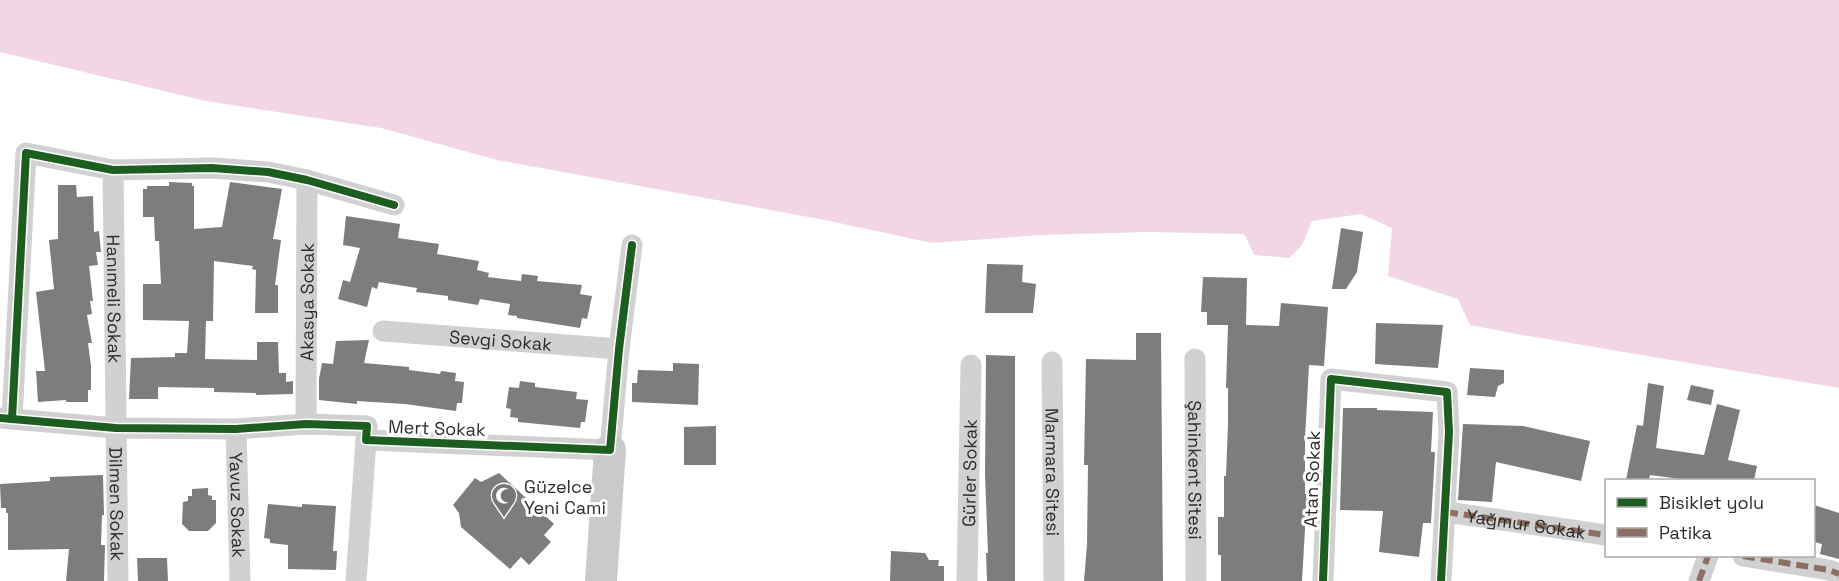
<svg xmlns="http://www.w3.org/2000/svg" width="1839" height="581" viewBox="0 0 1839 581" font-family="'Space Grotesk',sans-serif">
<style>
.water{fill:#f2d6e6}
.building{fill:#7d7d7d}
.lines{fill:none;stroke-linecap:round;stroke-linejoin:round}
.street{stroke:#d1d1d1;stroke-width:21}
.secondary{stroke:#cacaca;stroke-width:32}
.quiet{stroke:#8d6e63;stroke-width:6;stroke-dasharray:12 6;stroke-linecap:butt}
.cycleway-casing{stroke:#fff;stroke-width:11}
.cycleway{stroke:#1b5e20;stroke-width:8}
.labels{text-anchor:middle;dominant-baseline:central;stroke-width:6;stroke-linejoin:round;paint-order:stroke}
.street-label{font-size:18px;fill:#2c2c2c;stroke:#fff}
.poi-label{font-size:18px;fill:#2c2c2c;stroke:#fff;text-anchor:start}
</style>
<rect width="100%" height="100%" fill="#fff"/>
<path class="water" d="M 0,0 L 1839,0 L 1839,388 L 1522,335 L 1470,325 L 1458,299 L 1388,276 L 1392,228 L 1361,214 L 1312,221 L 1302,245 L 1289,258 L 1254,255 L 1246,237 L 1243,234 L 1148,232 L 1040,235 L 932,243 L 825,220 L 497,160 L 381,128 L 206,101 L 0,52 Z"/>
<g class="building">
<path d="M 169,182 L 192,183 L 192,186 L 194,186 L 194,229 L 222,227 L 230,182 L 282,189 L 273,239 L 281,240 L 275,285 L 278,285 L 278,313 L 255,313 L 256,270 L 252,269 L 253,266 L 214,261 L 213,321 L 206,321 L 205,359 L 257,360 L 257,342 L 278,342 L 279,373 L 286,373 L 286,382 L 293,381 L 293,394 L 256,395 L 256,393 L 214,392 L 214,388 L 158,387 L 158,399 L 129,399 L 131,358 L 175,357 L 175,353 L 187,353 L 189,321 L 143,320 L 143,284 L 161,284 L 159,241 L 155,241 L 154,217 L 143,217 L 143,189 L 147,189 L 147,186 L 169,186 Z"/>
<path d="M 58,185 L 76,185 L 77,197 L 93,196 L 94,232 L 99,231 L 101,252 L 96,252 L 98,265 L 89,266 L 93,301 L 90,301 L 92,314 L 87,315 L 92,343 L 88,343 L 91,366 L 91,390 L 88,390 L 88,402 L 66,402 L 66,400 L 38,402 L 36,371 L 45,371 L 36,292 L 54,289 L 49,240 L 58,239 Z"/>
<path d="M 346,216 L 400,224 L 398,238 L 439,244 L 437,254 L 479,261 L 477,270 L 489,273 L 488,277 L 521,281 L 522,274 L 538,276 L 537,281 L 582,285 L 580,294 L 592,296 L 587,319 L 582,318 L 580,328 L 517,318 L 517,316 L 508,315 L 510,304 L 480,299 L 478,305 L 448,300 L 448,296 L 416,292 L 417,288 L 379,282 L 377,289 L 372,287 L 367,307 L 338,299 L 343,280 L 350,282 L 360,248 L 343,245 Z"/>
<path d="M 1341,228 L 1363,232 L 1357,272 L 1346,289 L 1332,289 Z"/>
<path d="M 987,264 L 1023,265 L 1022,282 L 1036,284 L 1033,313 L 985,313 Z"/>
<path d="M 1203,277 L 1247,278 L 1246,325 L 1279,326 L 1281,303 L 1328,307 L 1324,366 L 1309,365 L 1305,439 L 1305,494 L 1307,494 L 1302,581 L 1221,581 L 1221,555 L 1218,555 L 1218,517 L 1224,517 L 1224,476 L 1226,476 L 1228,423 L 1228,388 L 1226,388 L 1228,325 L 1207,325 L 1207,312 L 1201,312 Z"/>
<path d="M 1376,323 L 1443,325 L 1438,368 L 1375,364 Z"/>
<path d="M 1136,333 L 1161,333 L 1163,581 L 1084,581 L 1087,545 L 1088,465 L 1084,465 L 1086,359 L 1136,360 Z"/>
<path d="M 369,340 L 364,363 L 409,367 L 409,370 L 440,374 L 441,371 L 456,373 L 455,381 L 464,382 L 462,403 L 457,403 L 456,411 L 405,404 L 357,401 L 357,404 L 319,400 L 319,379 L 322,363 L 333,364 L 336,341 Z"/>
<path d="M 986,355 L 1015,356 L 1015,581 L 987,581 L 986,553 L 988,553 L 985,475 Z"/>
<path d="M 673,363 L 699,364 L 698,405 L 632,402 L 632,383 L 637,383 L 638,370 L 673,371 Z"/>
<path d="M 1470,368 L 1504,370 L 1504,383 L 1498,386 L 1495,397 L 1467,395 Z"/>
<path d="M 520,381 L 535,383 L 535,387 L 577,392 L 576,399 L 588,400 L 585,422 L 581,422 L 580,428 L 518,422 L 518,418 L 510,417 L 511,409 L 506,408 L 509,387 L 519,388 Z"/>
<path d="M 1648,383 L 1664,386 L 1656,448 L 1704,455 L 1717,404 L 1740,410 L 1728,460 L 1757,466 L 1754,480 L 1688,480 L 1650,475 L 1649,480 L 1626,480 L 1637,425 L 1643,426 Z"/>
<path d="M 1691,385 L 1714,390 L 1711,405 L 1687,400 Z"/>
<path d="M 1343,408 L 1377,408 L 1377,410 L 1433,412 L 1431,452 L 1435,452 L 1431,523 L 1423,523 L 1419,557 L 1379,552 L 1383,511 L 1340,510 Z"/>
<path d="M 1463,424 L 1523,426 L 1590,441 L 1581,481 L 1496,462 L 1492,502 L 1458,500 Z"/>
<path d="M 716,426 L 716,465 L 684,465 L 684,427 Z"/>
<path d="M 499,473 L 554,524 L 544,535 L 551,542 L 529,565 L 521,557 L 510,569 L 461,527 L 459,513 L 453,505 L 475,478 L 481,482 Z"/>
<path d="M 103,475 L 104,515 L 102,515 L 101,545 L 105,545 L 104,581 L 66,581 L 69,549 L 8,550 L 8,513 L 6,513 L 6,508 L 1,508 L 0,484 L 50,481 L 50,477 Z"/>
<path d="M 208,488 L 208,495 L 212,496 L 212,500 L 216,500 L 216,523 L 208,531 L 189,531 L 182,524 L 183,502 L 188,501 L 188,496 L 192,496 L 192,489 Z"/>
<path d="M 268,504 L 302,507 L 302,504 L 336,506 L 333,551 L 337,551 L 336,570 L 288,569 L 288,545 L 270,543 L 270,539 L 264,538 Z"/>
<path d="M 1814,505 L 1839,513 L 1839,559 L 1820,554 L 1822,544 L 1814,542 Z"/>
<path d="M 891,551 L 925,553 L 929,560 L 939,560 L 938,566 L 944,566 L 944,581 L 890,581 Z"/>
<path d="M 137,558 L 167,558 L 168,581 L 138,581 Z"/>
</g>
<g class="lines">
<g class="street">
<path id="s1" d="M 113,170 L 118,581"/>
<path id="s2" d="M 383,331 L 619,349"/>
<path id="s3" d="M 1195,359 L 1196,581"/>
<path id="s4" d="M 1052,362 L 1054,581"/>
<path d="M 0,418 L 116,428 L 236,429 L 306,424 L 367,426 L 366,440 L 610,450 L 619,349 L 632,245"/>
<path d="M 12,419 L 26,153 L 113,170 L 212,168 L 268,172 L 307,180 L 394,205"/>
<path id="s5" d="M 306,424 L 307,180"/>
<path id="s6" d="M 236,429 L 240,581"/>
<path id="s7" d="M 1446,512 L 1606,535"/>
<path d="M 1743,556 L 1829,570 L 1839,574"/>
<path d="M 356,581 L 366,440"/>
<path id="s8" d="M 967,581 L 971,365"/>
<path d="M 1323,581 L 1331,379 L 1447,392 L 1449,432 L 1441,581"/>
<path d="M 1699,581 L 1708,556"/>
</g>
<path class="secondary" d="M 601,581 L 610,450"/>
<g class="quiet">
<path d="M 1446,512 L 1606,535"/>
<path d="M 1743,556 L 1829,570 L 1839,574"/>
<path d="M 1699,581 L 1708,556"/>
</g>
<defs>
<g id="cycleway">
<path d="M 0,418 L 116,428 L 236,429 L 306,424 L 367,426 L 366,440 L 610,450 L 619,349 L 632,245"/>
<path d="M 12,419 L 26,153 L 113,170 L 212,168 L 268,172 L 307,180 L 394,205"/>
<path d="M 1323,581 L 1331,379 L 1447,392 L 1449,432 L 1441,581"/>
</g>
</defs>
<use href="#cycleway" class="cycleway-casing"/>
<use href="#cycleway" class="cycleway"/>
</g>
<defs>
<symbol id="mosque-pin" viewBox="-11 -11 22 30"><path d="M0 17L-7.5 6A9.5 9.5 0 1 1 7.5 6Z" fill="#767676" stroke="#fff"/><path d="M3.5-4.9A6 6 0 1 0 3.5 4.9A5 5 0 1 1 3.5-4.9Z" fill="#fff"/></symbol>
</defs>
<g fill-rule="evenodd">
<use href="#mosque-pin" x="489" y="481" width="30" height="40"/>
</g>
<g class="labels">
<g class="street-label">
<text stroke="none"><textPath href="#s1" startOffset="129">Hanımeli Sokak</textPath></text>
<text stroke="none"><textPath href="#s5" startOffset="122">Akasya Sokak</textPath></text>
<text stroke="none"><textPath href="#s2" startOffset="118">Sevgi Sokak</textPath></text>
<text transform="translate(437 428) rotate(2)">Mert Sokak</text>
<text stroke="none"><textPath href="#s3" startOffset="111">Şahinkent Sitesi</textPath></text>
<text stroke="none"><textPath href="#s4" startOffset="110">Marmara Sitesi</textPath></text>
<text stroke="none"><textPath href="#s8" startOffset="108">Gürler Sokak</textPath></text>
<text transform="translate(1312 479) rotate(-88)">Atan Sokak</text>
<text stroke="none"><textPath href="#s1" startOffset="334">Dilmen Sokak</textPath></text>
<text stroke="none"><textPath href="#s6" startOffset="76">Yavuz Sokak</textPath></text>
<text stroke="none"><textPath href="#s7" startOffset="81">Yağmur Sokak</textPath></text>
</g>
<g class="poi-label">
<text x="524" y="486">Güzelce<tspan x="524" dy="21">Yeni Cami</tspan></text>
</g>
</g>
<rect x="1605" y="479" width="210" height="78" fill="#ffffff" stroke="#ababab" stroke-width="1.5"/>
<rect x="1617" y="498" width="30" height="9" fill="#1b5e20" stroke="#ababab" stroke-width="1.5"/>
<text x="1659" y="509" font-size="18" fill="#2c2c2c">Bisiklet yolu</text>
<rect x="1617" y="528" width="30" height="9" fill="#8d6e63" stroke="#ababab" stroke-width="1.5"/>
<text x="1659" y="539" font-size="18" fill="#2c2c2c">Patika</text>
</svg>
